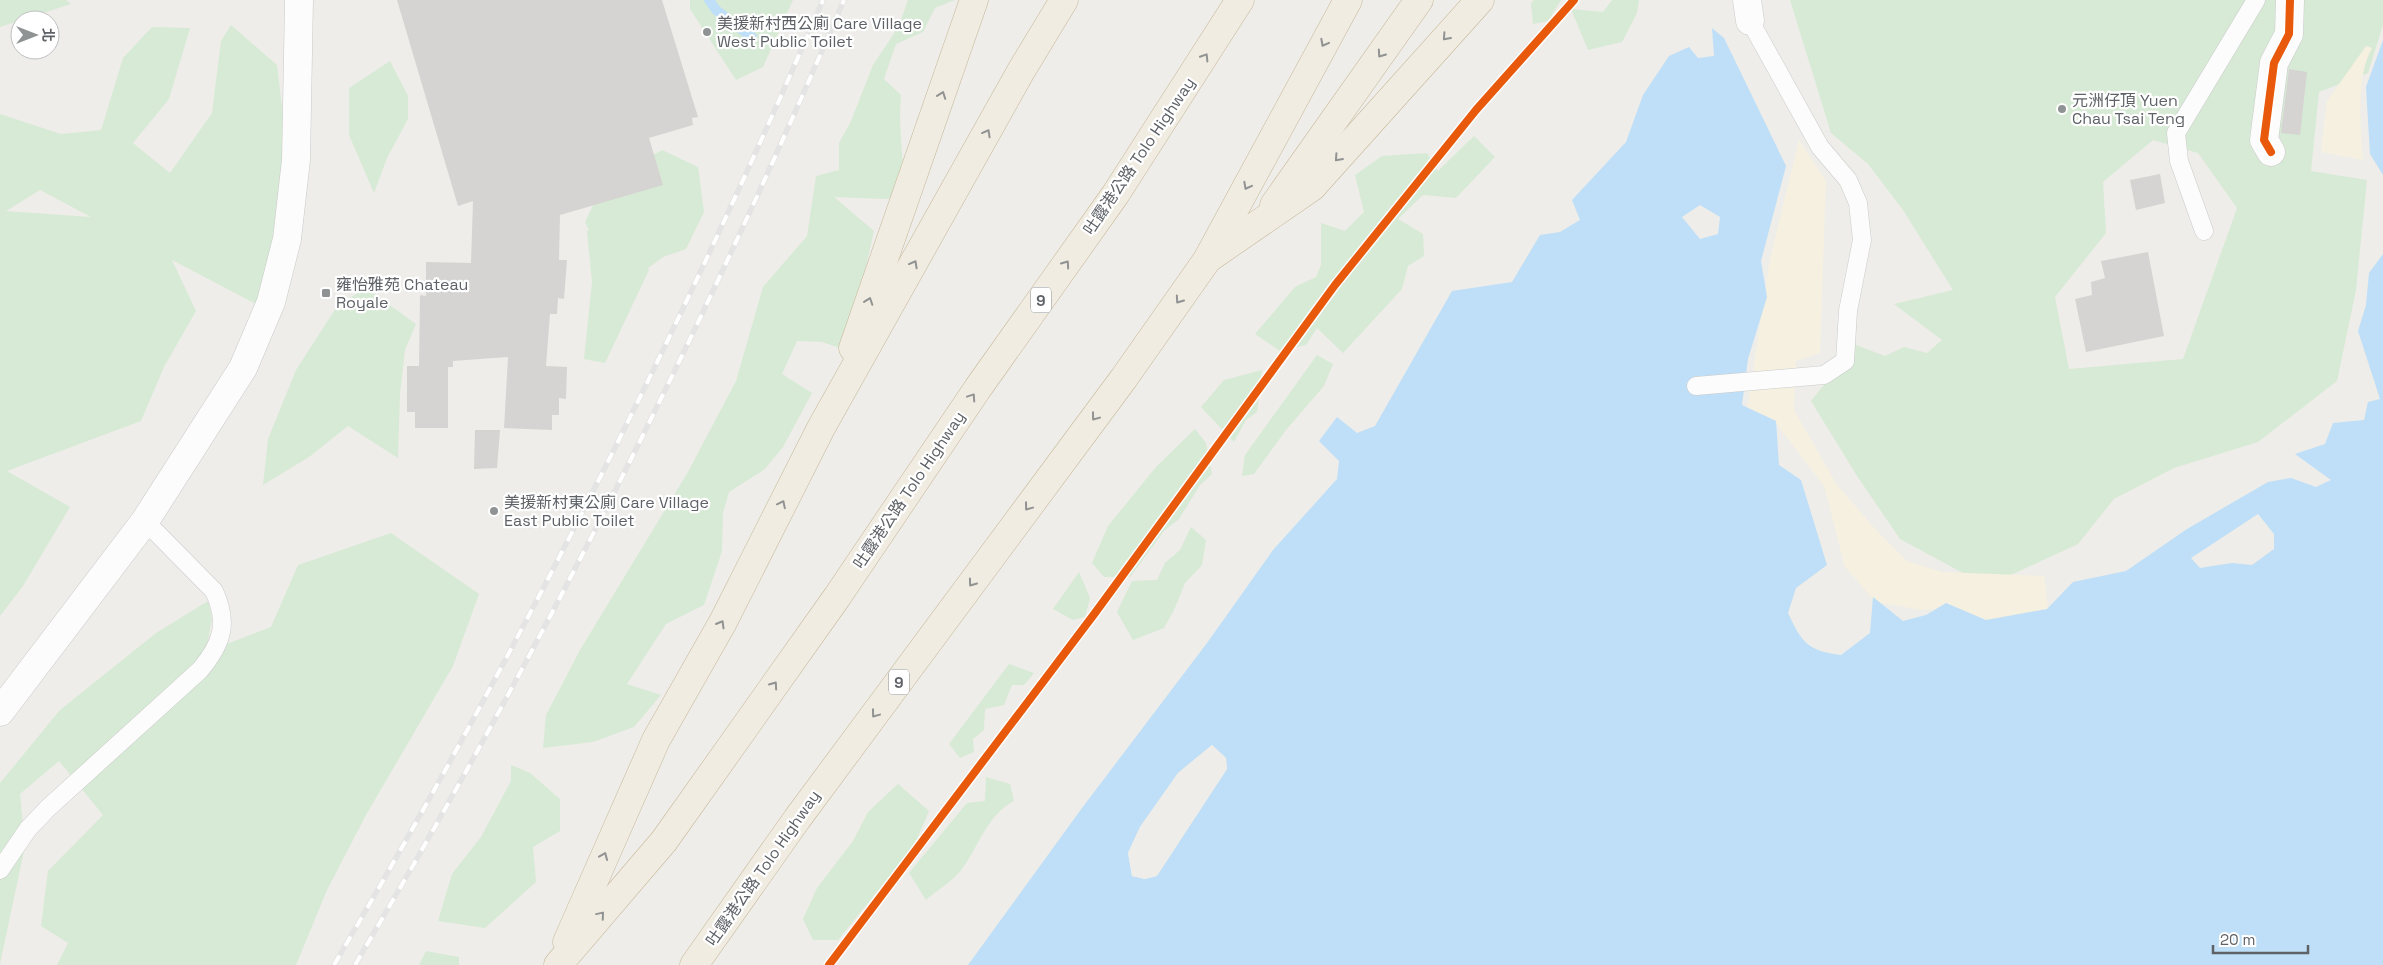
<svg xmlns="http://www.w3.org/2000/svg" width="2383" height="965" viewBox="0 0 2383 965" font-family="'Space Grotesk','Noto Sans TC',sans-serif">
<style>
.green{fill:#d7ead5;fill-rule:evenodd}
.sand{fill:#f5f0e0}
.water{fill:#bedff7;fill-rule:evenodd}
.pier{fill:#eeede9;fill-rule:evenodd}
.lines{fill:none;stroke-linecap:round;stroke-linejoin:round}
.stream{stroke:#bedff7;stroke-width:10}
.building{fill:#d5d4d2}
.service-casing{stroke:#cacbcb;stroke-width:19}
.minor-casing{stroke:#cacbcb;stroke-width:29}
.secondary-casing{stroke:#c9c9ca;stroke-width:29}
.motorway-casing{stroke:#c6b796;stroke-width:29}
.service{stroke:#fcfcfc;stroke-width:18}
.minor{stroke:#fcfcfc;stroke-width:28}
.secondary{stroke:#fcfcfc;stroke-width:28}
.motorway{stroke:#f0ece2;stroke-width:28}
.rail-casing{stroke:#e3e4e3;stroke-width:5.5}
.rail{stroke:#fff;stroke-width:4;stroke-dasharray:11;stroke-linecap:butt}
.cycleway-casing{stroke:#fff;stroke-width:11}
.cycleway{stroke:#e8590c;stroke-width:8}
.oneway{stroke:#919292}
.poi-dot{fill:#909394;stroke:#fff;stroke-width:2}
.labels{text-anchor:middle;dominant-baseline:central;stroke-width:4.5;stroke-linejoin:round;paint-order:stroke}
.shield{fill:#fff;stroke:#8e9195;stroke-width:1}
.shield-label{font-size:15px;font-weight:bold;fill:#5e6267}
.poi-label{font-size:16px;fill:#5e6267;stroke:#fff;text-anchor:start}
.street-label{font-size:16px;fill:#5e6267;stroke:#fff}
</style>
<rect width="100%" height="100%" fill="#eeede9"/>
<g class="green">
<path d="M 0,0 L 66,0 L 71,4 L 0,27 Z"/>
<path d="M 690,0 L 793,0 L 763,67 L 736,80 L 690,9 Z"/>
<path d="M 908,0 L 955,0 L 935,8 L 923,32 L 896,44 L 884,79 L 901,95 C 898,130 904,163 905,197 L 884,199 L 834,197 L 874,231 L 861,288 L 840,348 L 822,342 L 797,341 L 782,374 L 812,393 L 783,447 L 765,469 L 729,492 L 723,513 L 722,551 L 704,605 L 666,624 L 627,684 L 661,695 L 634,727 L 593,742 L 543,748 L 546,715 L 580,650 L 688,472 L 736,381 L 763,287 L 807,236 L 816,176 L 839,170 L 839,143 L 851,121 L 873,65 L 899,26 Z"/>
<path d="M 1534,0 L 1561,0 L 1548,21 L 1533,24 L 1531,3 Z"/>
<path d="M 1612,0 L 1639,0 L 1637,13 L 1622,42 L 1588,50 L 1571,9 L 1603,12 Z"/>
<path d="M 1790,0 L 2383,0 L 2383,25 L 2368,73 L 2319,92 L 2311,171 L 2367,180 L 2356,290 L 2337,381 L 2258,442 L 2174,468 L 2114,499 L 2078,544 L 1987,586 L 1900,539 L 1857,476 L 1811,401 L 1856,345 L 1885,356 L 1904,347 L 1927,353 L 1942,340 L 1894,304 L 1953,290 L 1903,210 L 1868,164 L 1831,133 ZM 2153,140 L 2198,153 L 2237,208 L 2183,359 L 2069,369 L 2055,297 L 2106,233 L 2103,182 Z"/>
<path d="M 231,25 L 277,65 L 298,239 L 256,304 L 172,260 L 196,311 L 164,367 L 141,421 L 7,471 L 70,507 L 23,586 L 0,616 L 0,114 L 61,134 L 101,130 L 123,58 L 152,27 L 190,28 L 169,99 L 133,143 L 170,173 L 212,113 L 221,41 ZM 40,190 L 91,217 L 6,211 Z"/>
<path d="M 390,61 L 408,96 L 408,119 L 387,158 L 374,193 L 349,135 L 349,88 Z"/>
<path d="M 1474,136 L 1495,157 L 1456,198 L 1423,195 L 1398,219 L 1423,234 L 1424,256 L 1408,266 L 1402,289 L 1343,353 L 1317,328 L 1306,345 L 1280,351 L 1255,334 L 1295,287 L 1316,277 L 1321,265 L 1321,223 L 1345,231 L 1364,212 L 1355,175 L 1382,156 L 1427,153 L 1438,171 Z"/>
<path d="M 662,150 L 698,167 L 704,212 L 686,249 L 663,257 L 648,268 L 649,270 L 605,363 L 584,359 L 592,282 L 587,231 L 589,230 L 585,222 L 604,183 Z"/>
<path d="M 366,288 L 416,324 L 405,350 L 400,394 L 398,458 L 348,426 L 309,457 L 263,485 L 268,439 L 296,370 L 338,305 Z"/>
<path d="M 1317,355 L 1333,364 L 1324,386 L 1286,430 L 1254,474 L 1242,476 L 1245,455 Z"/>
<path d="M 1262,370 L 1257,412 L 1246,420 L 1234,442 L 1201,407 L 1224,380 Z"/>
<path d="M 1195,429 L 1206,443 L 1212,474 L 1200,485 L 1179,519 L 1164,531 L 1130,577 L 1104,577 L 1092,563 L 1108,526 L 1156,467 Z"/>
<path d="M 1191,527 L 1206,540 L 1202,565 L 1185,583 L 1174,610 L 1164,628 L 1133,640 L 1117,612 L 1132,581 L 1157,580 L 1165,563 L 1180,550 Z"/>
<path d="M 391,533 L 479,594 L 453,666 L 366,815 L 327,890 L 296,965 L 57,965 L 68,943 L 41,926 L 48,871 L 103,815 L 59,761 L 20,794 L 25,846 L 0,964 L 0,783 L 60,710 L 156,633 L 208,601 L 212,618 L 206,652 L 271,627 L 298,565 Z"/>
<path d="M 1079,572 L 1090,598 L 1085,617 L 1073,620 L 1053,609 Z"/>
<path d="M 1009,664 L 1034,673 L 1024,685 L 1012,685 L 1004,705 L 985,709 L 984,730 L 973,739 L 974,752 L 960,758 L 949,744 Z"/>
<path d="M 511,765 L 530,773 L 560,799 L 560,831 L 533,847 L 536,882 L 485,928 L 438,921 L 452,874 L 481,837 L 511,781 Z"/>
<path d="M 986,777 L 1010,784 L 1014,801 C 987,815 979,846 962,869 C 953,881 937,890 926,900 L 909,873 L 967,803 L 985,801 Z"/>
<path d="M 898,784 L 929,811 L 914,846 L 838,940 L 813,940 L 803,919 L 817,888 L 853,841 L 868,812 Z"/>
<path d="M 426,951 L 459,957 L 459,965 L 419,965 Z"/>
</g>
<g class="sand">
<path d="M 2366,46 L 2372,48 C 2355,79 2361,126 2363,160 L 2321,152 L 2327,101 Z"/>
<path d="M 1799,140 L 1826,181 L 1820,353 L 1796,361 L 1794,410 L 1837,485 L 1878,532 L 1907,561 L 1942,572 L 2044,576 L 2049,617 L 2000,625 L 1949,609 L 1922,610 L 1876,602 L 1845,567 L 1824,486 L 1776,423 L 1747,411 L 1770,259 Z"/>
</g>
<g class="water">
<path d="M 1712,28 L 1724,38 L 1786,166 L 1761,261 L 1767,297 L 1748,359 L 1742,405 L 1776,421 L 1779,465 L 1801,480 L 1827,565 L 1796,588 L 1788,613 C 1802,643 1808,651 1841,655 L 1870,633 L 1873,597 L 1903,621 L 1926,615 L 1946,603 L 1986,620 L 2047,609 L 2073,582 L 2126,571 L 2187,529 L 2268,482 L 2291,478 L 2316,487 L 2331,480 L 2295,454 L 2325,444 L 2333,423 L 2364,420 L 2368,402 L 2380,399 L 2358,331 L 2366,305 L 2369,273 L 2383,254 L 2383,965 L 968,965 L 1082,808 L 1207,643 L 1273,550 L 1337,479 L 1339,461 L 1319,441 L 1337,417 L 1357,433 L 1375,426 L 1452,291 L 1512,282 L 1540,235 L 1560,232 L 1580,220 L 1572,200 L 1626,142 L 1643,95 L 1669,56 L 1689,47 L 1698,58 L 1714,56 ZM 1700,205 L 1720,217 L 1718,234 L 1700,239 L 1682,217 ZM 2258,514 L 2274,534 L 2274,549 L 2252,565 L 2232,563 L 2200,568 L 2191,558 ZM 1212,745 L 1226,758 L 1227,769 L 1157,876 L 1145,879 L 1132,876 L 1128,853 L 1140,827 L 1178,773 Z"/>
<path d="M 2383,40 L 2383,175 L 2370,154 L 2366,87 Z"/>
</g>
<path class="pier" d="M 1212,745 L 1226,758 L 1227,769 L 1156,876 L 1145,879 L 1132,876 L 1128,853 L 1140,827 L 1178,773 ZM 1212,748 L 1223,759 L 1224,768 L 1155,874 L 1145,876 L 1134,874 L 1130,854 L 1142,829 L 1180,774 Z"/>
<g class="lines">
<path class="stream" d="M 709,0 L 716,10 L 752,37"/>
</g>
<g class="building">
<path d="M 397,0 L 662,0 L 698,117 L 692,118 L 693,125 L 649,138 L 663,185 L 560,215 L 559,260 L 567,260 L 564,299 L 558,298 L 557,314 L 550,314 L 546,366 L 567,367 L 566,399 L 559,398 L 559,415 L 552,415 L 552,430 L 504,428 L 508,357 L 453,361 L 453,367 L 448,367 L 448,428 L 415,428 L 415,412 L 407,412 L 407,366 L 419,366 L 420,295 L 426,296 L 426,262 L 471,263 L 473,201 L 458,206 Z"/>
<path d="M 2289,69 L 2307,72 L 2300,135 L 2281,133 Z"/>
<path d="M 2160,174 L 2165,203 L 2136,210 L 2130,180 Z"/>
<path d="M 2148,252 L 2164,336 L 2086,352 L 2075,299 L 2092,295 L 2091,282 L 2105,278 L 2101,261 Z"/>
<path d="M 475,430 L 500,430 L 497,468 L 474,469 Z"/>
</g>
<g class="lines">
<defs>
<g id="service">
<path d="M 2204,231 L 2179,161 L 2176,133 L 2256,0"/>
<path d="M 1696,386 L 1824,375 L 1845,361 L 1848,311 L 1862,240 L 1858,203 L 1848,180 L 1820,147 L 1750,21"/>
<path d="M 0,870 L 28,829 L 48,808 L 200,670 C 222,644 229,623 214,591 L 145,521"/>
</g>
<g id="minor">
<path d="M 1747,0 L 1750,21"/>
<path d="M 2271,152 L 2264,140 L 2274,63 L 2289,34 L 2290,0"/>
</g>
<path id="secondary" d="M 0,712 L 145,521 L 243,368 L 271,302 L 287,239 L 296,160 L 299,0"/>
<g id="motorway">
<path d="M 1274,205 L 1419,0"/>
<path d="M 1209,258 L 1312,187 L 1480,0"/>
<path d="M 853,348 L 974,0"/>
<path d="M 567,942 L 656,740 L 723,622 L 821,428 L 1021,71 L 1064,0"/>
<path d="M 558,965 L 664,841 L 837,597 L 978,388 L 1115,195 L 1240,0"/>
<path d="M 694,965 L 797,819 L 1124,378 L 1207,260 L 1348,0"/>
</g>
</defs>
<use href="#service" class="service-casing"/>
<use href="#minor" class="minor-casing"/>
<use href="#secondary" class="secondary-casing"/>
<use href="#motorway" class="motorway-casing"/>
<use href="#service" class="service"/>
<use href="#minor" class="minor"/>
<use href="#secondary" class="secondary"/>
<use href="#motorway" class="motorway"/>
<defs>
<g id="rail">
<path d="M 334,965 C 517,654 680,332 823,0"/>
<path d="M 355,965 C 539,654 702,332 844,0"/>
</g>
</defs>
<use href="#rail" class="rail-casing"/>
<use href="#rail" class="rail"/>
<defs>
<g id="cycleway">
<path d="M 2271,152 L 2264,140 L 2274,63 L 2289,34 L 2290,0"/>
<path d="M 829,965 L 1095,613 L 1335,285 L 1476,110 L 1574,0"/>
</g>
</defs>
<use href="#cycleway" class="cycleway-casing"/>
<use href="#cycleway" class="cycleway"/>
</g>
<defs><path id="oneway-chevron" d="M-2-3.5L2.5 0L-2 3.5" fill="none" stroke-width="1.6" stroke-linecap="round" stroke-linejoin="round" transform="scale(1.25)"/></defs>
<g class="oneway">
<use href="#oneway-chevron" transform="translate(1446 37) rotate(132)"/>
<use href="#oneway-chevron" transform="translate(1324 43) rotate(118)"/>
<use href="#oneway-chevron" transform="translate(1381 54) rotate(125)"/>
<use href="#oneway-chevron" transform="translate(1205 57) rotate(-58)"/>
<use href="#oneway-chevron" transform="translate(942 95) rotate(-70)"/>
<use href="#oneway-chevron" transform="translate(987 133) rotate(-61)"/>
<use href="#oneway-chevron" transform="translate(1338 158) rotate(132)"/>
<use href="#oneway-chevron" transform="translate(1247 186) rotate(118)"/>
<use href="#oneway-chevron" transform="translate(914 264) rotate(-61)"/>
<use href="#oneway-chevron" transform="translate(1066 264) rotate(-55)"/>
<use href="#oneway-chevron" transform="translate(1179 300) rotate(125)"/>
<use href="#oneway-chevron" transform="translate(869 301) rotate(-71)"/>
<use href="#oneway-chevron" transform="translate(972 397) rotate(-56)"/>
<use href="#oneway-chevron" transform="translate(1095 417) rotate(127)"/>
<use href="#oneway-chevron" transform="translate(782 504) rotate(-64)"/>
<use href="#oneway-chevron" transform="translate(1028 507) rotate(127)"/>
<use href="#oneway-chevron" transform="translate(972 583) rotate(126)"/>
<use href="#oneway-chevron" transform="translate(721 624) rotate(-60)"/>
<use href="#oneway-chevron" transform="translate(774 685) rotate(-55)"/>
<use href="#oneway-chevron" transform="translate(875 714) rotate(127)"/>
<use href="#oneway-chevron" transform="translate(604 856) rotate(-67)"/>
<use href="#oneway-chevron" transform="translate(601 915) rotate(-50)"/>
</g>
<g class="poi-dot">
<circle cx="707" cy="32" r="5"/>
<circle cx="2062" cy="109" r="5"/>
<rect x="321" y="288" width="10" height="10" rx="2.5"/>
<circle cx="494" cy="511" r="5"/>
</g>
<g class="labels">
<g class="shield">
<rect x="1031" y="287.5" width="20" height="25" rx="4"/>
<rect x="889" y="669.5" width="20" height="25" rx="4"/>
</g>
<g class="shield-label">
<text x="1041" y="300">9</text>
<text x="899" y="682">9</text>
</g>
<g class="poi-label">
<text x="717" y="23">美援新村西公廁 Care Village<tspan x="717" dy="18">West Public Toilet</tspan></text>
<text x="2072" y="100">元洲仔頂 Yuen<tspan x="2072" dy="18">Chau Tsai Teng</tspan></text>
<text x="336" y="284">雍怡雅苑 Chateau<tspan x="336" dy="18">Royale</tspan></text>
<text x="504" y="502">美援新村東公廁 Care Village<tspan x="504" dy="18">East Public Toilet</tspan></text>
</g>
<g class="street-label">
<text transform="translate(1139 156) rotate(-56)">吐露港公路 Tolo Highway</text>
<text transform="translate(909 490) rotate(-56)">吐露港公路 Tolo Highway</text>
<text transform="translate(763 868) rotate(-55)">吐露港公路 Tolo Highway</text>
</g>
</g>
<g transform="translate(35 35) rotate(90)"><circle r="24" fill="#ffffff" stroke="#bfc0c2"/>
<path d="M0-4L9 19L0 12L-9 19Z" fill="#909394"/>
<text y="-8" font-size="14" font-weight="bold" text-anchor="middle" fill="#5e6267">北</text>
</g>
<path d="M2213 945v8h95v-8" fill="none" stroke="#5e6267" stroke-width="2.5"/>
<text x="2220" y="945" font-size="15" fill="#5e6267" stroke="#ffffff" stroke-width="4" paint-order="stroke">20 m</text>
</svg>
